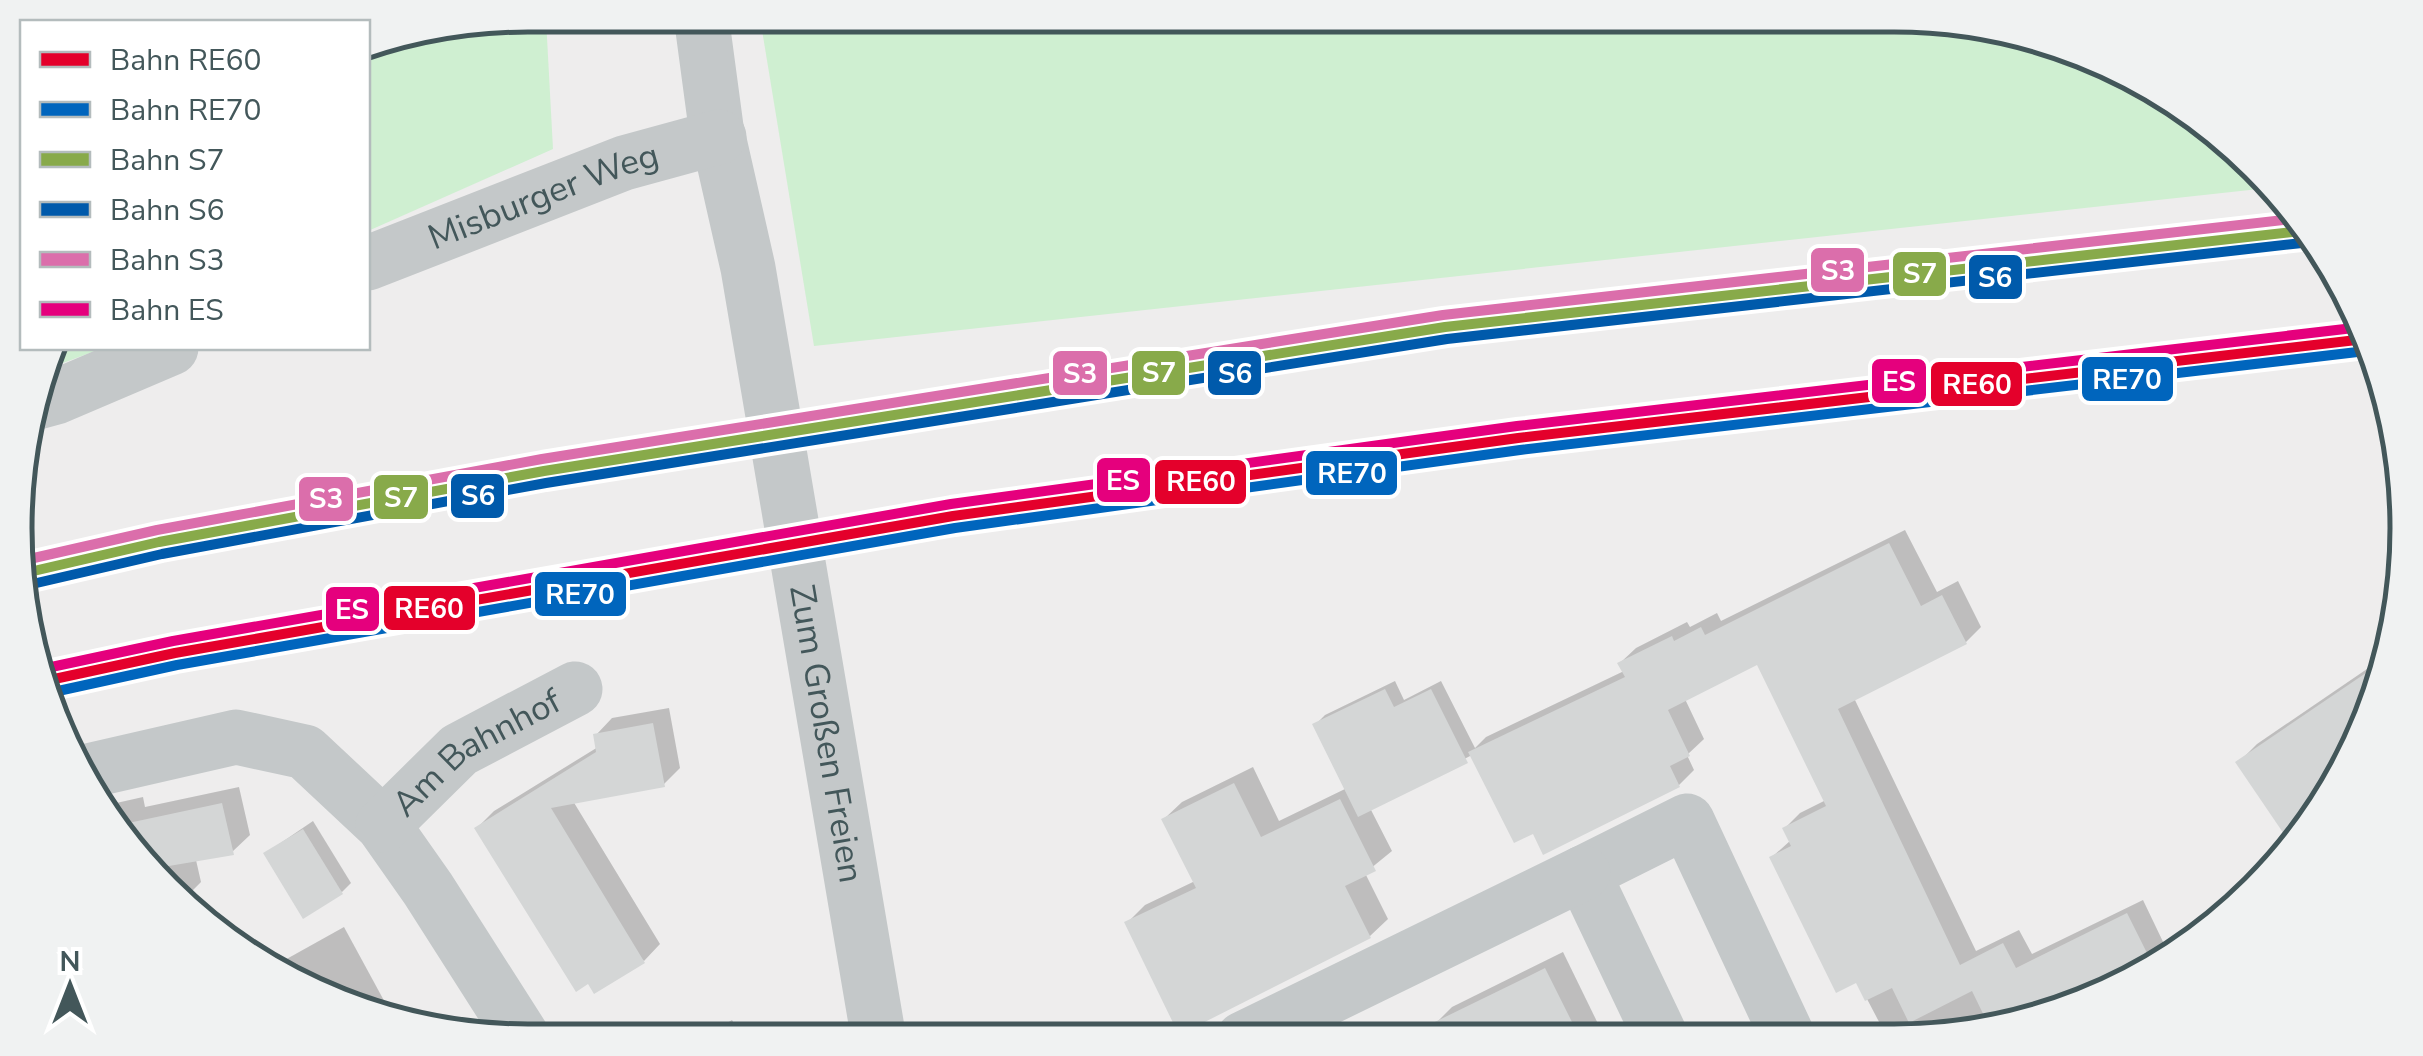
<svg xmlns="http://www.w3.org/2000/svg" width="2423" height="1056" viewBox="0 0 2423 1056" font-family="'Nunito Sans',sans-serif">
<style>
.green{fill:#cfefd1}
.shadow{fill:#0003}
.building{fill:#d4d6d6}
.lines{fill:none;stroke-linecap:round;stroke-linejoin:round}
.minor{stroke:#c4c8c9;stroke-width:55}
.rail-1-casing{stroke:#fff;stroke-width:18}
.rail-2-casing{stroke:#fff;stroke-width:18}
.rail-3-casing{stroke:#fff;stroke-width:18}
.rail-4-casing{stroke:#fff;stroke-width:18}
.rail-5-casing{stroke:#fff;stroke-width:18}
.rail-6-casing{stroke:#fff;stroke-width:18}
.rail-1{stroke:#e4002b;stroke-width:10}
.rail-2{stroke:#0065bd;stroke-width:10}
.rail-3{stroke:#88aa4a;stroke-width:10}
.rail-4{stroke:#005aab;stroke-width:10}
.rail-5{stroke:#db6eab;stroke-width:10}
.rail-6{stroke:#e5007d;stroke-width:10}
.labels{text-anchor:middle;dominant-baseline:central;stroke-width:8;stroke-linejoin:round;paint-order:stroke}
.street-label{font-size:35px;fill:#43575a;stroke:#fff}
.rim{fill:none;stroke:#43575a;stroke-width:5}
.line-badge{stroke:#fff;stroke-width:4}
.badge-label{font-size:28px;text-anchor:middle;font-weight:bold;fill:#fff}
</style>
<rect width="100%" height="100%" fill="#eeeded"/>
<g class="green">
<path d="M 974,15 L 1896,15 L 2060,42 L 2234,143 L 2268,188 L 814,346 L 761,24 Z"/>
<path d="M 546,19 L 553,149 L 368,231 L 368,42 L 481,23 Z"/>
<path d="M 55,348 L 103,348 L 47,369 Z"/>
</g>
<g class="shadow">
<path d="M 1905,530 L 1937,592 L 1958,581 L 1981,627 L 1966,642 L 1854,698 L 1976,951 L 2019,930 L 2032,954 L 2143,900 L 2166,948 L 2151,963 L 2101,988 L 2104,994 L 1963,1037 L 1887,1037 L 1857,980 L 1772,857 L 1791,840 L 1785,828 L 1800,813 L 1826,800 L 1758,661 L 1685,699 L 1704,739 L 1687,755 L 1694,770 L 1679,785 L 1534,830 L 1472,755 L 1370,808 L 1392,851 L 1365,873 L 1388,919 L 1370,936 L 1127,923 L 1145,905 L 1195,881 L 1164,819 L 1182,802 L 1253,767 L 1279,821 L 1347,788 L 1315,725 L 1325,715 L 1395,681 L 1404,700 L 1441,681 L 1475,748 L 1486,737 L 1624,671 L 1620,663 L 1636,648 L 1687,622 L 1690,627 L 1717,613 L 1721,621 Z"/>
<path d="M 2386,656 L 2381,693 L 2321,813 L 2294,844 L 2239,762 L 2257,744 Z"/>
<path d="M 669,708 L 680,768 L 663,785 L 573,801 L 660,944 L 644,961 L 477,828 L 494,811 L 598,747 L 596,735 L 612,718 Z"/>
<path d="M 239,787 L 250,835 L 232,852 L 196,860 L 201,882 L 191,892 L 196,912 L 103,806 L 143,797 L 145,807 Z"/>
<path d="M 313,821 L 351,883 L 342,892 L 266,853 Z"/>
<path d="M 344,927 L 394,1019 L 363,1014 L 274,966 Z"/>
<path d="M 1563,952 L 1605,1038 L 1442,1038 L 1435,1024 L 1452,1007 Z"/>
<path d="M 732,1020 L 744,1040 L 698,1040 Z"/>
</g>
<g class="building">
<path d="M 1889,543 L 1921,606 L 1942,595 L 1967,644 L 1838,709 L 1960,965 L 2003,943 L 2016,968 L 2127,913 L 2153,965 L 2082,1000 L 1990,1028 L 1972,991 L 1909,1023 L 1892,988 L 1865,1001 L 1856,983 L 1836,993 L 1769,857 L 1791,846 L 1782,828 L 1826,806 L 1757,665 L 1668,710 L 1690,756 L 1670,766 L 1680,787 L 1543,855 L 1533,834 L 1514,843 L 1468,752 L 1625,677 L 1617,663 L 1672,636 L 1674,641 L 1701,627 L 1705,635 Z"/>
<path d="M 2385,660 L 2381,693 L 2321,813 L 2292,846 L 2235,762 Z"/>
<path d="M 1385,689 L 1394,707 L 1431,689 L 1468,763 L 1358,817 L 1312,724 Z"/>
<path d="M 653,723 L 665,787 L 551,808 L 645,963 L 594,994 L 588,984 L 576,992 L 474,828 L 596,752 L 593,734 Z"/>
<path d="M 1234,783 L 1261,837 L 1340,799 L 1376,871 L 1345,886 L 1371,938 L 1179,1035 L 1124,922 L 1196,888 L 1161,819 Z"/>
<path d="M 222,803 L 234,855 L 157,868 L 119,825 Z"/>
<path d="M 303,829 L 343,894 L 303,919 L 263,853 Z"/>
<path d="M 1545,968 L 1580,1038 L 1402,1038 L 1525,978 Z"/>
</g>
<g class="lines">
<g class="minor">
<path id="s1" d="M 701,15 L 716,127 L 748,268 L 879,1040"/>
<path id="s2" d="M 368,263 L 624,163 L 719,137"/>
<path d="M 34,403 L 56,397 L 171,348"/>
<path d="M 79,773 L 236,737 L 305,752 L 383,825 L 428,889 L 525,1041"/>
<path id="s3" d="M 383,825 L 459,750 L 575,689"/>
<path d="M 1661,1037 L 1583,873 L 1687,821 L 1788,1037"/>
<path d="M 1243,1039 L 1583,873"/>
</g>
<defs>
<path id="rail-1" d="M 45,681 L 175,653 L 953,516 L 1518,438 L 2365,339"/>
<path id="rail-2" d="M 49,693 L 177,665 L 955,528 L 1520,450 L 2366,351"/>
<path id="rail-3" d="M 25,573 L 159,542 L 544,471 L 1445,327 L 2301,231"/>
<path id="rail-4" d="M 28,585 L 162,554 L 546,483 L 1447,339 L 2302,243"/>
<path id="rail-5" d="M 25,560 L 157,530 L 542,459 L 1443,315 L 2292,219"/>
<path id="rail-6" d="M 42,669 L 173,641 L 951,504 L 1517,426 L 2362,327"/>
</defs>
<use href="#rail-1" class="rail-1-casing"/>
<use href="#rail-2" class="rail-2-casing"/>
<use href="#rail-3" class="rail-3-casing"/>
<use href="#rail-4" class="rail-4-casing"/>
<use href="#rail-5" class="rail-5-casing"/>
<use href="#rail-6" class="rail-6-casing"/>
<use href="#rail-1" class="rail-1"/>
<use href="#rail-2" class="rail-2"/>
<use href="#rail-3" class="rail-3"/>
<use href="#rail-4" class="rail-4"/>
<use href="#rail-5" class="rail-5"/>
<use href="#rail-6" class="rail-6"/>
</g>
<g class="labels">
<g class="street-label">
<text stroke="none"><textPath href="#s2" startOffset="188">Misburger Weg</textPath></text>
<text stroke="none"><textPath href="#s1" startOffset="730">Zum Großen Freien</textPath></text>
<text stroke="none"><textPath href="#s3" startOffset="120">Am Bahnhof</textPath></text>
</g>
</g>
<path d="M0 0H2423V1056H0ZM528 32H1894A496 496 0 0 1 2390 528V528A496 496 0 0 1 1894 1024H528A496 496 0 0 1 32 528V528A496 496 0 0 1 528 32Z" fill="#f0f2f2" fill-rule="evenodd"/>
<path class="rim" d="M528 32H1894A496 496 0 0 1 2390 528V528A496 496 0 0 1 1894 1024H528A496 496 0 0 1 32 528V528A496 496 0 0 1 528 32Z"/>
<g class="line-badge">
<rect x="1809" y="246" width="57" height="48" rx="10" fill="#db6eab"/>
<rect x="1891" y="250" width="57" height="48" rx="10" fill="#88aa4a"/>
<rect x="1967" y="253" width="57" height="48" rx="10" fill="#005aab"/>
<rect x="1130" y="349" width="57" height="48" rx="10" fill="#88aa4a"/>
<rect x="1206" y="349" width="57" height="48" rx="10" fill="#005aab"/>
<rect x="1051" y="349" width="58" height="48" rx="10" fill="#db6eab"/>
<rect x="2080" y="355" width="95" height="48" rx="10" fill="#0065bd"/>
<rect x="1870" y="357" width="58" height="48" rx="10" fill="#e5007d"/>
<rect x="1929" y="360" width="95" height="48" rx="10" fill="#e4002b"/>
<rect x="1304" y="449" width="95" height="48" rx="10" fill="#0065bd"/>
<rect x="1095" y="456" width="57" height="48" rx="10" fill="#e5007d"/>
<rect x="1153" y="458" width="95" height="48" rx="10" fill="#e4002b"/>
<rect x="449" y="472" width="57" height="48" rx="10" fill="#005aab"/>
<rect x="372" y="473" width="58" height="48" rx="10" fill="#88aa4a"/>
<rect x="297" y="475" width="58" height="48" rx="10" fill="#db6eab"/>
<rect x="533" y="570" width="95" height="48" rx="10" fill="#0065bd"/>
<rect x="382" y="584" width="95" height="48" rx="10" fill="#e4002b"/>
<rect x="324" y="585" width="57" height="48" rx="10" fill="#e5007d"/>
</g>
<g class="badge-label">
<text x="1838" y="280">S3</text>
<text x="1920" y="283">S7</text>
<text x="1995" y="287">S6</text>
<text x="1159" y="382">S7</text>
<text x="1235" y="383">S6</text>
<text x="1080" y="383">S3</text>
<text x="2127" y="389">RE70</text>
<text x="1899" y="391">ES</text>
<text x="1977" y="394">RE60</text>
<text x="1352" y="483">RE70</text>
<text x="1123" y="490">ES</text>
<text x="1201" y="491">RE60</text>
<text x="478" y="505">S6</text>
<text x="401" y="507">S7</text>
<text x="326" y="508">S3</text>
<text x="580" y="604">RE70</text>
<text x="429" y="618">RE60</text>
<text x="352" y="619">ES</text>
</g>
<rect x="20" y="20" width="350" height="330" fill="#ffffff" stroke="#b4bcbd" stroke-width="2.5"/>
<rect x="40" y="52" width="50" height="15" fill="#e4002b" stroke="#b4bcbd" stroke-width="2.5"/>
<text x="110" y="70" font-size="30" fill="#43575a">Bahn RE60</text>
<rect x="40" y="102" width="50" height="15" fill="#0065bd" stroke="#b4bcbd" stroke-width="2.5"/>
<text x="110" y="120" font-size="30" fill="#43575a">Bahn RE70</text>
<rect x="40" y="152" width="50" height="15" fill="#88aa4a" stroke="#b4bcbd" stroke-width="2.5"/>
<text x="110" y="170" font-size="30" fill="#43575a">Bahn S7</text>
<rect x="40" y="202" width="50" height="15" fill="#005aab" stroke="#b4bcbd" stroke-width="2.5"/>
<text x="110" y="220" font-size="30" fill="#43575a">Bahn S6</text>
<rect x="40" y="252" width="50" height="15" fill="#db6eab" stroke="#b4bcbd" stroke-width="2.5"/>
<text x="110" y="270" font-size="30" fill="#43575a">Bahn S3</text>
<rect x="40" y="302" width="50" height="15" fill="#e5007d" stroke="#b4bcbd" stroke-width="2.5"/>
<text x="110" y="320" font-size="30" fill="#43575a">Bahn ES</text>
<g transform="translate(70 986)" stroke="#ffffff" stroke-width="8" paint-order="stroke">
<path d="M0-8L18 38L0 25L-18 38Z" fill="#43575a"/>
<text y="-15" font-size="28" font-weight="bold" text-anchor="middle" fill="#43575a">N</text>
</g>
</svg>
